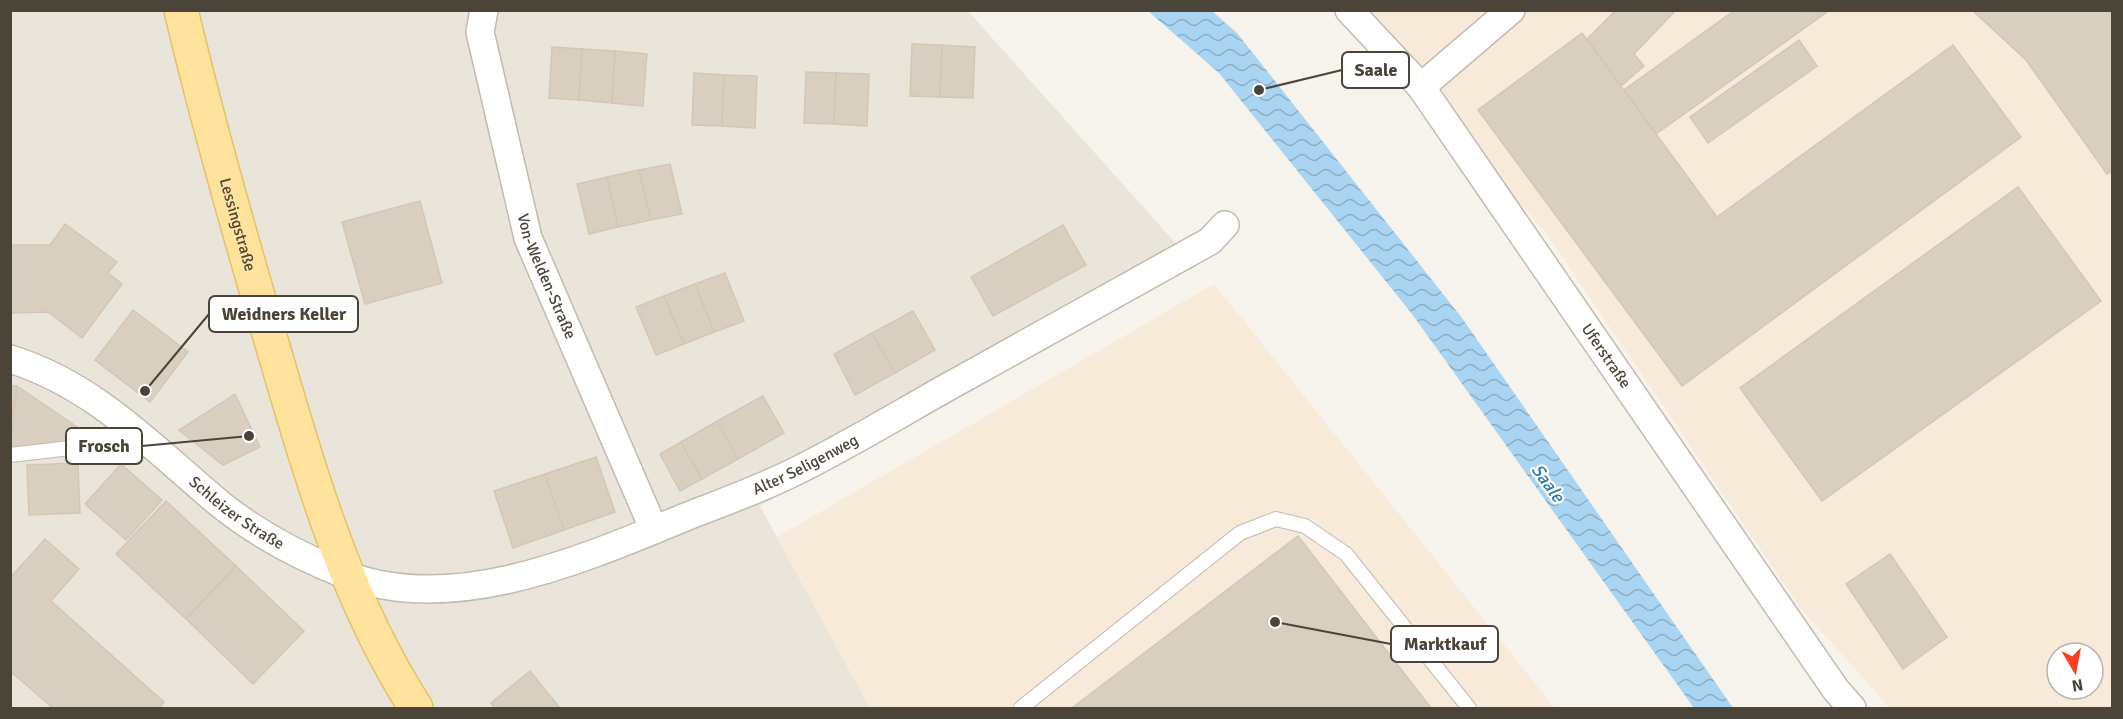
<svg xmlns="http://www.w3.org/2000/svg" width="2123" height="719" viewBox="0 0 2123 719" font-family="Signika,sans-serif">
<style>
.residential{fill:#eae5da}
.commercial{fill:#f7ead8;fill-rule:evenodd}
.water{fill:url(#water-waves)}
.building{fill:#d8cfc1;stroke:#d3c7b4;stroke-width:1.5}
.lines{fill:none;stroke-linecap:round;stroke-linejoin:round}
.service-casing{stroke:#c2bbae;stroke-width:16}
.minor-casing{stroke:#c2bbae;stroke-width:30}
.primary-casing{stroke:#e6c16a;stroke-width:36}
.service{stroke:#fff;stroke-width:14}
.minor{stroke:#fff;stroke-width:27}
.primary{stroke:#ffe39c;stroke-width:33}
.labels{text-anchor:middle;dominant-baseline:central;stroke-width:4.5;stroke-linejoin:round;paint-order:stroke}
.street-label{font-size:16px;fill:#4b4439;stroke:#fff}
.water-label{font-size:18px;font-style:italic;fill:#2e7ab2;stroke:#fff}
.leader{fill:none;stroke:#4b4439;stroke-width:2}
.callout-dot{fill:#4b4439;stroke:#fff;stroke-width:2}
.callout{fill:#fff;stroke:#4b4439;stroke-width:2}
.callout-label{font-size:18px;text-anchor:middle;font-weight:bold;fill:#4b4439}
</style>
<defs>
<pattern id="water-waves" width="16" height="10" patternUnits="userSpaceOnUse" patternTransform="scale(1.5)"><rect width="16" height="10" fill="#a9d4f2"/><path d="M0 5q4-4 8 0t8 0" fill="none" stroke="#8caec5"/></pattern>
</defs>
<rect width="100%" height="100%" fill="#f6f3ec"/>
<path class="residential" d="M 10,11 L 968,11 L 1196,266 L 760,506 L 870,708 L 11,708 Z"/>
<g class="commercial">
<path d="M 1356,11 L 2112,11 L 2112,708 L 1890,708 L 1799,606 L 1546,233 ZM 2057,653 L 2093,653 L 2093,689 L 2057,689 Z"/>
<path d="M 1214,284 L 1555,708 L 870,708 L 777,537 Z"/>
</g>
<path class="water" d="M 1148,11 L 1212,11 L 1237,33 L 1462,318 L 1733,708 L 1694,708 L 1412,314 L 1219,73 Z"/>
<g class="building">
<path d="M 1616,10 L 1676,10 L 1634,54 L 1644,66 L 1621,86 L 1587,39 Z"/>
<path d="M 1735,10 L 1827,12 L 1656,134 L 1624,90 Z"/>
<path d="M 1972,10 L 2112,10 L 2112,171 L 2107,174 L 2026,60 Z"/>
<path d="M 1582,33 L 1717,217 L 1953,45 L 2021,137 L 1682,386 L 1478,110 Z"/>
<path d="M 1799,40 L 1817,66 L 1708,143 L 1690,117 Z"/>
<path d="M 912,44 L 942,45 L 940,97 L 910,96 Z"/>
<path d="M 942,45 L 975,47 L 973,98 L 940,97 Z"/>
<path d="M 552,47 L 582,49 L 579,100 L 549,98 Z"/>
<path d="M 582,49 L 615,51 L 612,103 L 579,100 Z"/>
<path d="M 615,51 L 647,54 L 643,106 L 612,103 Z"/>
<path d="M 806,72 L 836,73 L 834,124 L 804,123 Z"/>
<path d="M 694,73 L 724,75 L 722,126 L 692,125 Z"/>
<path d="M 836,73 L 869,74 L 867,126 L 834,124 Z"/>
<path d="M 724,75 L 757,76 L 755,128 L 722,126 Z"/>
<path d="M 670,164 L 682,214 L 651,220 L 639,170 Z"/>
<path d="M 639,170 L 651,220 L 618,227 L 607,177 Z"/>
<path d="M 607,177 L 618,227 L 589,234 L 577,184 Z"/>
<path d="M 2018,187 L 2101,301 L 1822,501 L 1740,388 Z"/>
<path d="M 420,201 L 442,283 L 365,304 L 342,222 Z"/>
<path d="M 65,224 L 117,262 L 108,273 L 122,284 L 82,338 L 48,312 L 10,313 L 10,245 L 50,245 Z"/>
<path d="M 1063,225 L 1086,265 L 993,316 L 971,277 Z"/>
<path d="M 725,273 L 744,321 L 714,332 L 695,284 Z"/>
<path d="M 695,284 L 714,332 L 684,344 L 664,296 Z"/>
<path d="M 664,296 L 684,344 L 656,355 L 636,307 Z"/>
<path d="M 133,310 L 188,352 L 150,402 L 95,360 Z"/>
<path d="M 913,311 L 935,350 L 895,373 L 872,333 Z"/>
<path d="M 872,333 L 895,373 L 855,395 L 834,354 Z"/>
<path d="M 10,385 L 17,386 L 10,429 Z"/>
<path d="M 17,386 L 80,429 L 70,443 L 10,449 Z"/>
<path d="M 235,394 L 260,447 L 223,465 L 179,430 Z"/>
<path d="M 763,396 L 784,433 L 738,459 L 717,421 Z"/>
<path d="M 717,421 L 738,459 L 702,479 L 681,442 Z"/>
<path d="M 681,442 L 702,479 L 680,491 L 660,454 Z"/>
<path d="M 596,457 L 615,512 L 564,530 L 545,474 Z"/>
<path d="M 78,463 L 80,513 L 29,515 L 27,465 Z"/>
<path d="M 121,464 L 162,500 L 126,540 L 85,504 Z"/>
<path d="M 545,474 L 564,530 L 513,548 L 494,491 Z"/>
<path d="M 166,501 L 236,566 L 186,619 L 116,554 Z"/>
<path d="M 1298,536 L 1431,708 L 1072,708 Z"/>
<path d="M 45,539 L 79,569 L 51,601 L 164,702 L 159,708 L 53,708 L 10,671 L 10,578 Z"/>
<path d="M 1890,554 L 1947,637 L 1903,669 L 1846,584 Z"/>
<path d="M 236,566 L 304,631 L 253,684 L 186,619 Z"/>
<path d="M 530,671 L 560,708 L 495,708 L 491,703 Z"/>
</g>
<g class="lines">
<defs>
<g id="service">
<path d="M 10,455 L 96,445 L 137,431"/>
<path d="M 1021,708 L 1240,533 L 1276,519 L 1305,526 L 1346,554 L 1469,708"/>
</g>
<g id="minor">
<path id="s1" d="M 484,10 L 480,32 L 528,238 L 654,530"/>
<path id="s2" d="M 1349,10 L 1421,87 L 1836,690 L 1852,708"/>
<path d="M 1421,87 L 1511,10"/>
<path id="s3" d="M 10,359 C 95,385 154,449 220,504 C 256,533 301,557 344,574 C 452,617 583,559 683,518 C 718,504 755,491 790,474 C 852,444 912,406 973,373 C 1052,329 1131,285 1210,241 L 1225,225"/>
</g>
<g id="primary">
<path id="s4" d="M 181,10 C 208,124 240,236 273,347 C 310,473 345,598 416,708"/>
</g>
</defs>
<use href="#service" class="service-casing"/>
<use href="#minor" class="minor-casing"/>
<use href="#primary" class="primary-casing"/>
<use href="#service" class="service"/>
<use href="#minor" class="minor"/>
<use href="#primary" class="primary"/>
</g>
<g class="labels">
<g class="street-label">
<text stroke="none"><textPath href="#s4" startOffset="222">Lessingstraße</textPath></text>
<text stroke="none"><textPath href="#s1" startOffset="276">Von-Welden-Straße</textPath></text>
<text stroke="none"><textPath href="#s2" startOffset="432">Uferstraße</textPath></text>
<text stroke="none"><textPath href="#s3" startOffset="886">Alter Seligenweg</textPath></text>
<text stroke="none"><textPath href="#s3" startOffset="276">Schleizer Straße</textPath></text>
</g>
<g class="water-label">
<text transform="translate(1548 483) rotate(54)">Saale</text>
</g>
</g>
<path class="leader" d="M1259 90L1342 70M145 391L209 314M249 436L142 446M1275 622L1391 644"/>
<g class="callout-dot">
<circle cx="1259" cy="90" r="6"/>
<circle cx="145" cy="391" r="6"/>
<circle cx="249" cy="436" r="6"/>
<circle cx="1275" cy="622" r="6"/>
</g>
<g class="callout">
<rect x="1342" y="52" width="67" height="36" rx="6"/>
<rect x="209" y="296" width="149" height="36" rx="6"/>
<rect x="66" y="428" width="76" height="36" rx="6"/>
<rect x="1391" y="626" width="107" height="36" rx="6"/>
</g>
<g class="callout-label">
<text x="1376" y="76">Saale</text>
<text x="284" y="320">Weidners Keller</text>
<text x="104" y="452">Frosch</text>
<text x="1445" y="650">Marktkauf</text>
</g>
<rect width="2123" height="719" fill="none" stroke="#4b4439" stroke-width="24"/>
<g transform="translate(2075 671) rotate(170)"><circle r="28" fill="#ffffff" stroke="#b7b4b0" stroke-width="1.5"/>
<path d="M0-4.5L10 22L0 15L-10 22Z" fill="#fc3f1d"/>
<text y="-9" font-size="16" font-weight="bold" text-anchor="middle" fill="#4b4439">N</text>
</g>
</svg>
